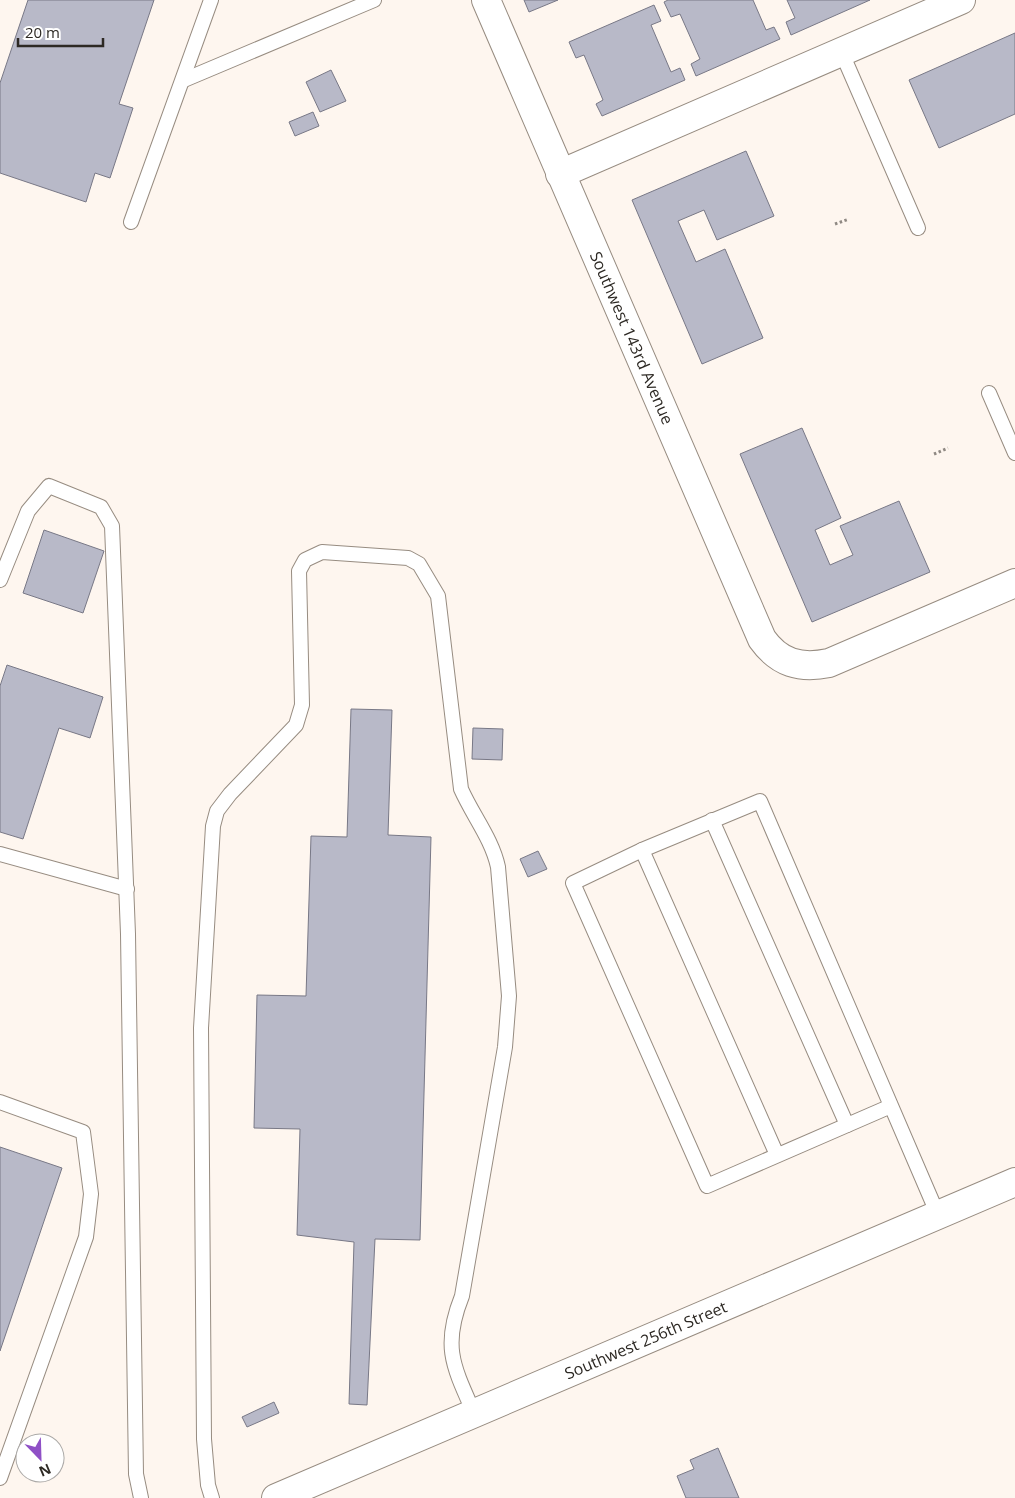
<svg xmlns="http://www.w3.org/2000/svg" width="1015" height="1498" viewBox="0 0 1015 1498" font-family="'Open Sans',sans-serif">
<style>
.building{fill:#b8b9c8;stroke:#787886}
.lines{fill:none;stroke-linecap:round;stroke-linejoin:round}
.service-casing{stroke:#978c81;stroke-width:16}
.minor-casing{stroke:#978c81;stroke-width:30}
.tertiary-casing{stroke:#978c81;stroke-width:30}
.path{stroke:#8f8983;stroke-width:3;stroke-dasharray:2.5 2.5;stroke-linecap:butt}
.service{stroke:#fff;stroke-width:14}
.minor{stroke:#fff;stroke-width:28}
.tertiary{stroke:#fff;stroke-width:28}
.labels{text-anchor:middle;dominant-baseline:central;stroke-width:5;stroke-linejoin:round;paint-order:stroke}
.street-label{font-size:16px;fill:#2d2924;stroke:#fff}
</style>
<rect width="100%" height="100%" fill="#fef6ef"/>
<g class="building">
<path d="M 28,0 L 154,0 L 119,104 L 133,108 L 110,178 L 95,173 L 86,202 L 0,173 L 0,83 Z"/>
<path d="M 524,0 L 558,0 L 529,12 Z"/>
<path d="M 668,0 L 753,0 L 766,30 L 774,27 L 780,39 L 696,76 L 691,64 L 700,59 L 680,14 L 671,17 L 664,2 Z"/>
<path d="M 787,0 L 870,0 L 791,35 L 786,22 L 795,18 Z"/>
<path d="M 654,5 L 661,21 L 651,25 L 671,72 L 680,68 L 685,80 L 602,116 L 596,104 L 603,100 L 584,55 L 576,58 L 569,42 Z"/>
<path d="M 1015,33 L 1015,114 L 939,148 L 909,80 Z"/>
<path d="M 331,70 L 346,101 L 320,112 L 306,82 Z"/>
<path d="M 313,112 L 319,126 L 295,136 L 289,122 Z"/>
<path d="M 746,151 L 774,216 L 717,240 L 704,210 L 678,221 L 696,262 L 725,249 L 763,338 L 702,364 L 632,200 Z"/>
<path d="M 802,428 L 841,518 L 815,530 L 830,565 L 853,555 L 840,526 L 899,501 L 930,572 L 812,622 L 740,454 Z"/>
<path d="M 44,530 L 104,551 L 83,613 L 23,593 Z"/>
<path d="M 7,665 L 103,697 L 90,738 L 59,728 L 23,839 L 0,832 L 0,686 Z"/>
<path d="M 351,709 L 392,710 L 388,835 L 431,837 L 420,1240 L 375,1239 L 367,1405 L 349,1404 L 354,1242 L 297,1235 L 300,1129 L 254,1128 L 257,995 L 306,996 L 311,836 L 347,837 Z"/>
<path d="M 473,728 L 503,729 L 502,760 L 472,759 Z"/>
<path d="M 538,851 L 547,869 L 528,877 L 520,859 Z"/>
<path d="M 0,1147 L 62,1168 L 0,1351 Z"/>
<path d="M 274,1402 L 279,1413 L 247,1427 L 242,1417 Z"/>
<path d="M 718,1448 L 739,1498 L 686,1498 L 677,1476 L 694,1469 L 690,1460 Z"/>
</g>
<g class="lines">
<defs>
<g id="service">
<path d="M 841,51 L 918,228"/>
<path d="M 184,80 L 374,0"/>
<path d="M 131,222 L 211,0"/>
<path d="M 989,393 L 1015,453"/>
<path d="M 0,580 L 28,511 L 49,486 L 101,507 L 112,526 L 128,934 L 136,1474 L 141,1498"/>
<path d="M 712,820 L 847,1125"/>
<path d="M 642,850 L 777,1155"/>
<path d="M 0,854 L 127,889"/>
<path d="M 0,1102 L 83,1132 L 91,1194 L 86,1237 L 0,1478"/>
<path d="M 891,1106 L 707,1186 L 573,883 L 642,850 L 760,801 L 938,1215"/>
<path d="M 212,1498 L 208,1485 L 204,1439 L 201,1028 L 213,826 L 217,811 L 230,794 L 296,725 L 302,705 L 299,571 L 305,560 L 322,552 L 408,558 L 419,564 L 438,596 L 461,789 C 473,816 492,839 498,867 L 509,996 L 505,1047 L 462,1296 C 442,1346 453,1366 474,1413"/>
</g>
<g id="minor">
<path id="s1" d="M 486,0 L 762,639 C 779,663 800,669 829,663 L 1015,583"/>
<path d="M 560,174 L 961,0"/>
</g>
<g id="tertiary">
<path id="s2" d="M 276,1498 L 1015,1182"/>
</g>
</defs>
<use href="#service" class="service-casing"/>
<use href="#minor" class="minor-casing"/>
<use href="#tertiary" class="tertiary-casing"/>
<g class="path">
<path d="M 835,224 L 849,219"/>
<path d="M 934,454 L 948,448"/>
</g>
<use href="#service" class="service"/>
<use href="#minor" class="minor"/>
<use href="#tertiary" class="tertiary"/>
</g>
<g class="labels">
<g class="street-label">
<text stroke="none"><textPath href="#s1" startOffset="368">Southwest 143rd Avenue</textPath></text>
<text stroke="none"><textPath href="#s2" startOffset="402">Southwest 256th Street</textPath></text>
</g>
</g>
<g transform="translate(40 1458) rotate(157)"><circle r="24" fill="#ffffff" stroke="#aba9a7"/>
<path d="M0-4L9 19L0 12L-9 19Z" fill="#8f50c6"/>
<text y="-8" font-size="14" font-weight="bold" text-anchor="middle" fill="#2d2924">N</text>
</g>
<path d="M18 38v8h85v-8" fill="none" stroke="#2d2924" stroke-width="2.5"/>
<text x="25" y="38" font-size="15" fill="#2d2924" stroke="#ffffff" stroke-width="4" paint-order="stroke">20 m</text>
</svg>
